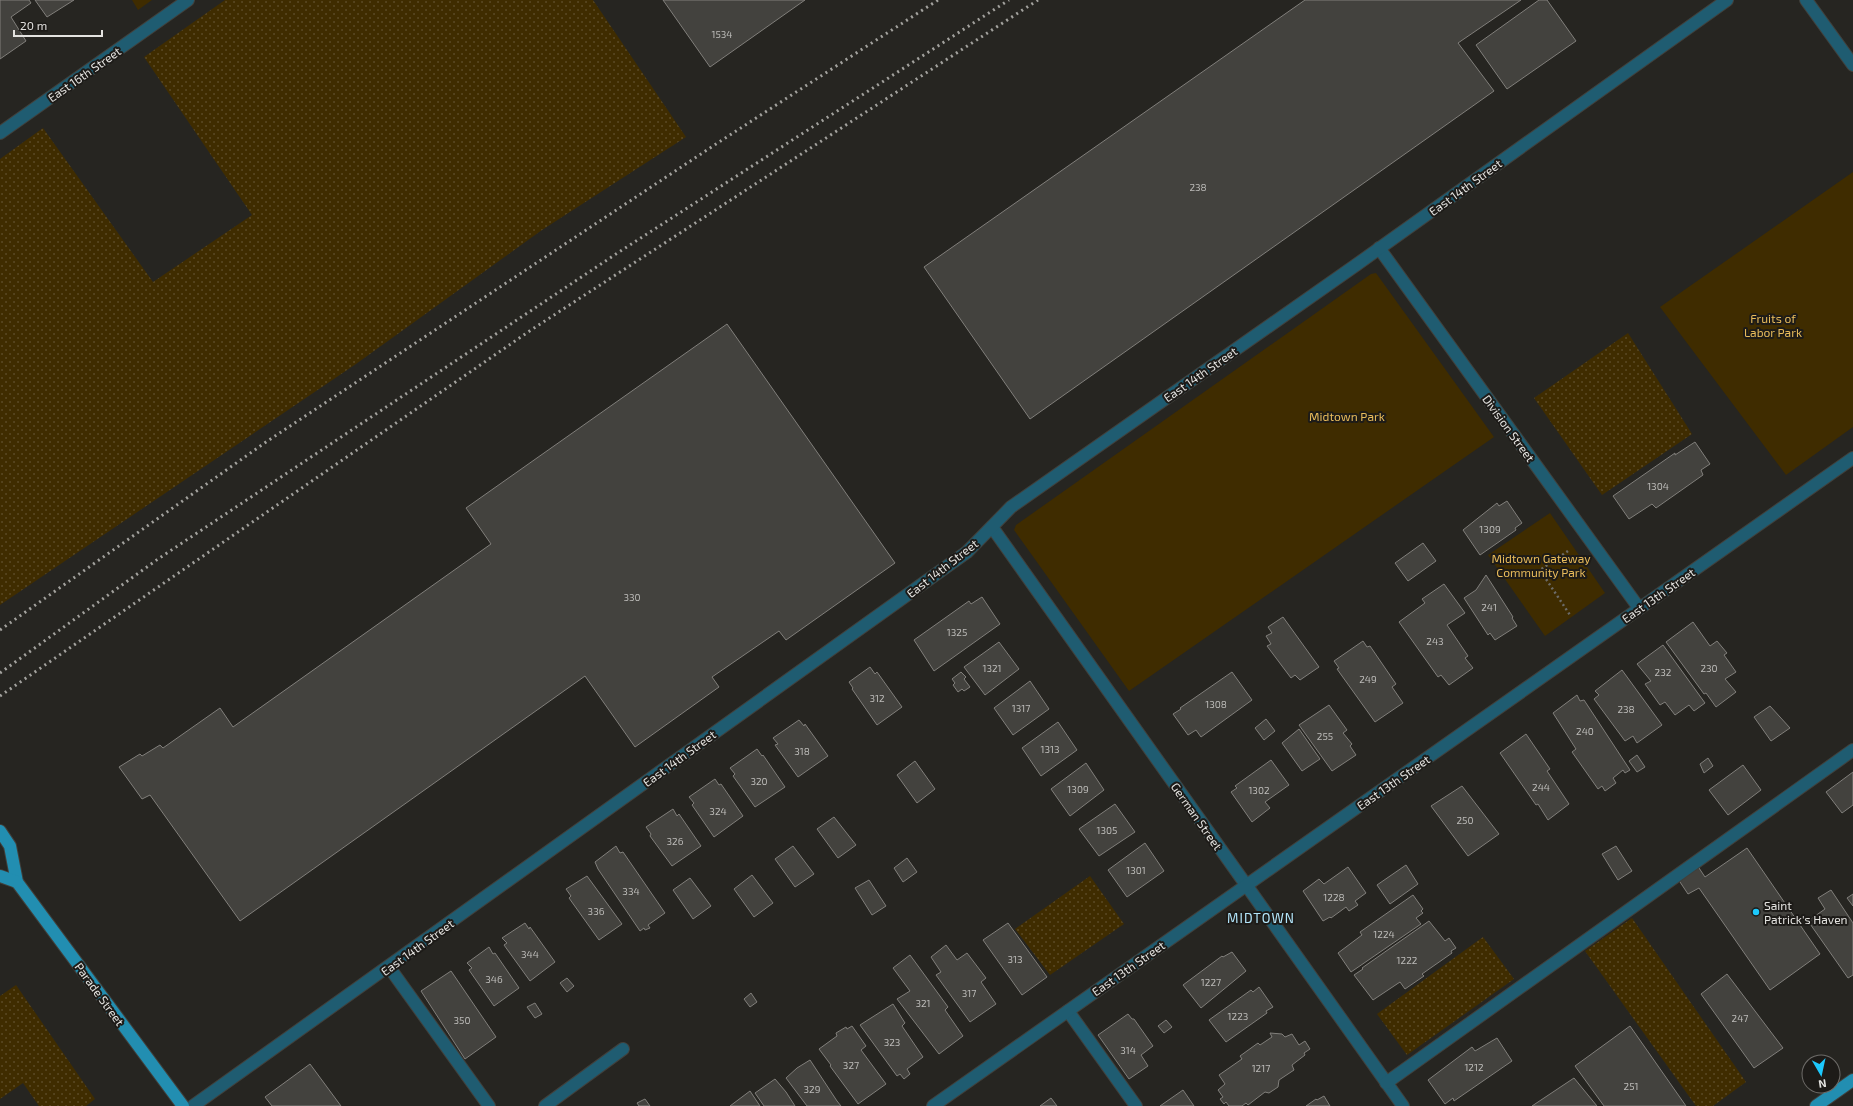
<svg xmlns="http://www.w3.org/2000/svg" width="1853" height="1106" viewBox="0 0 1853 1106" font-family="'Exo 2',sans-serif">
<style>
.grass{fill:url(#grass-dots)}
.park{fill:#3f2c00}
.building{fill:#43423e;stroke:#817f7b}
.lines{fill:none;stroke-linecap:round;stroke-linejoin:round}
.minor-casing{stroke:#41403c;stroke-width:14}
.major-casing{stroke:#41403c;stroke-width:14}
.path{stroke:#6c6b68;stroke-width:2.5;stroke-dasharray:2 3;stroke-linecap:butt}
.minor{stroke:#1f5c71;stroke-width:12}
.major{stroke:#228eb1;stroke-width:12}
.rail{stroke:#a3a29e;stroke-width:3;stroke-dasharray:2 4;stroke-linecap:butt}
.poi-dot{fill:#1dc9fd;stroke:#1d1b18;stroke-width:1.5}
.labels{text-anchor:middle;dominant-baseline:central;stroke-width:4;stroke-linejoin:round;paint-order:stroke}
.number-label{font-size:10px;fill:#bcbbb8}
.street-label{font-size:12px;fill:#e4e3e0;stroke:#1d1b18}
.park-label{font-size:12px;fill:#e9bc5b;stroke:#1d1b18}
.poi-label{font-size:12px;fill:#e4e3e0;stroke:#1d1b18;text-anchor:start}
.neighbourhood-label{font-size:13px;letter-spacing:1px;fill:#b3e6fb;stroke:#1d1b18}
</style>
<defs>
<pattern id="grass-dots" width="8" height="8" patternUnits="userSpaceOnUse"><rect width="8" height="8" fill="#3f2c00"/><path d="M2 2h.1M6 6h.1" fill="none" stroke="#5b4a25" stroke-width="1.8" stroke-linecap="round"/></pattern>
</defs>
<rect width="100%" height="100%" fill="#262521"/>
<g class="grass">
<path d="M 225,0 L 593,0 L 686,137 L 542,230 L 356,364 L 0,605 L 0,159 L 43,128 L 153,282 L 252,215 L 144,57 Z"/>
<path d="M 1628,333 L 1692,434 L 1602,495 L 1534,398 Z"/>
<path d="M 1090,876 L 1124,924 L 1050,975 L 1015,929 Z"/>
<path d="M 1632,918 L 1746,1082 L 1713,1106 L 1696,1106 L 1585,951 Z"/>
<path d="M 1483,937 L 1514,979 L 1407,1055 L 1377,1014 Z"/>
<path d="M 16,985 L 95,1099 L 86,1106 L 39,1106 L 23,1083 L 0,1099 L 0,996 Z"/>
</g>
<g class="park">
<path d="M 132,0 L 152,0 L 138,10 Z"/>
<path d="M 1853,172 L 1853,427 L 1786,475 L 1660,307 Z"/>
<path d="M 1376,273 L 1494,437 L 1129,691 L 1014,530 L 1016,525 L 1371,274 Z"/>
<path d="M 1550,513 L 1605,593 L 1545,636 L 1488,555 Z"/>
</g>
<g class="building">
<path d="M 0,0 L 29,0 L 31,3 L 11,17 L 26,41 L 0,59 Z"/>
<path d="M 35,0 L 74,0 L 47,17 Z"/>
<path d="M 663,0 L 805,0 L 710,67 Z"/>
<path d="M 1305,0 L 1521,0 L 1458,43 L 1494,91 L 1030,419 L 924,267 Z"/>
<path d="M 1539,0 L 1547,0 L 1576,41 L 1507,89 L 1476,45 Z"/>
<path d="M 727,324 L 895,563 L 786,640 L 779,631 L 712,677 L 719,687 L 635,747 L 585,676 L 240,921 L 150,795 L 142,799 L 119,767 L 140,754 L 142,756 L 160,745 L 163,748 L 220,708 L 233,727 L 491,544 L 466,508 Z"/>
<path d="M 1695,442 L 1710,464 L 1701,470 L 1703,475 L 1656,508 L 1652,504 L 1629,519 L 1613,496 L 1675,453 L 1675,455 Z"/>
<path d="M 1507,501 L 1522,523 L 1515,528 L 1516,530 L 1480,555 L 1463,530 L 1497,503 L 1499,506 Z"/>
<path d="M 1423,543 L 1436,561 L 1408,581 L 1395,563 Z"/>
<path d="M 1486,575 L 1513,617 L 1512,618 L 1517,626 L 1495,640 L 1490,633 L 1488,635 L 1464,598 L 1476,590 Z"/>
<path d="M 1444,584 L 1465,613 L 1447,625 L 1468,656 L 1465,658 L 1473,668 L 1449,685 L 1441,675 L 1438,677 L 1399,622 L 1425,603 L 1422,599 Z"/>
<path d="M 982,597 L 1000,624 L 934,671 L 914,640 L 969,601 L 971,604 Z"/>
<path d="M 1283,617 L 1319,667 L 1300,680 L 1295,675 L 1291,678 L 1267,646 L 1271,644 L 1266,636 L 1272,633 L 1268,627 Z"/>
<path d="M 1693,622 L 1710,646 L 1717,641 L 1727,653 L 1724,655 L 1736,672 L 1725,679 L 1736,692 L 1716,707 L 1706,693 L 1704,694 L 1666,642 Z"/>
<path d="M 1363,641 L 1367,647 L 1370,646 L 1396,684 L 1392,687 L 1403,703 L 1375,722 L 1337,669 L 1339,668 L 1334,661 Z"/>
<path d="M 999,642 L 1019,669 L 985,695 L 964,667 Z"/>
<path d="M 1663,645 L 1705,703 L 1694,711 L 1689,705 L 1675,715 L 1665,702 L 1660,705 L 1645,684 L 1651,681 L 1637,664 Z"/>
<path d="M 870,667 L 875,674 L 877,672 L 902,707 L 877,725 L 852,689 L 853,688 L 849,682 Z"/>
<path d="M 1622,670 L 1662,725 L 1637,743 L 1633,736 L 1625,741 L 1594,699 L 1599,695 L 1595,691 Z"/>
<path d="M 961,672 L 966,677 L 964,679 L 970,687 L 964,691 L 962,689 L 958,692 L 953,685 L 955,683 L 952,679 Z"/>
<path d="M 1232,672 L 1252,700 L 1201,737 L 1196,730 L 1188,735 L 1173,714 L 1181,709 L 1180,708 Z"/>
<path d="M 1030,681 L 1049,709 L 1013,735 L 994,708 Z"/>
<path d="M 1577,695 L 1580,701 L 1584,700 L 1630,770 L 1625,773 L 1623,770 L 1613,778 L 1616,783 L 1605,791 L 1602,786 L 1598,789 L 1572,752 L 1576,749 L 1553,713 Z"/>
<path d="M 1329,705 L 1347,730 L 1343,733 L 1352,744 L 1350,746 L 1356,755 L 1332,771 L 1299,725 Z"/>
<path d="M 1770,706 L 1790,728 L 1771,741 L 1754,717 Z"/>
<path d="M 1266,719 L 1275,731 L 1264,740 L 1255,728 Z"/>
<path d="M 799,720 L 804,726 L 805,724 L 828,756 L 798,777 L 775,745 L 778,744 L 773,738 Z"/>
<path d="M 1058,722 L 1077,750 L 1041,776 L 1022,748 Z"/>
<path d="M 1299,729 L 1320,759 L 1302,771 L 1282,743 Z"/>
<path d="M 1526,734 L 1550,769 L 1547,771 L 1569,804 L 1548,820 L 1538,804 L 1536,805 L 1500,753 Z"/>
<path d="M 757,749 L 762,756 L 763,755 L 785,787 L 755,807 L 733,776 L 735,774 L 730,768 Z"/>
<path d="M 1637,755 L 1645,767 L 1637,772 L 1629,761 Z"/>
<path d="M 1708,758 L 1713,766 L 1704,773 L 1700,764 Z"/>
<path d="M 1271,760 L 1289,785 L 1265,802 L 1270,808 L 1252,822 L 1231,792 L 1237,788 L 1235,786 Z"/>
<path d="M 915,761 L 935,789 L 917,803 L 897,775 Z"/>
<path d="M 1086,763 L 1104,790 L 1070,816 L 1051,789 Z"/>
<path d="M 1743,765 L 1761,790 L 1728,815 L 1709,790 Z"/>
<path d="M 1853,772 L 1853,805 L 1842,813 L 1826,792 Z"/>
<path d="M 715,779 L 719,785 L 721,784 L 743,816 L 714,837 L 692,805 L 694,803 L 689,797 Z"/>
<path d="M 1462,786 L 1499,834 L 1468,856 L 1431,806 Z"/>
<path d="M 1115,804 L 1135,832 L 1099,856 L 1079,829 Z"/>
<path d="M 673,809 L 677,816 L 679,814 L 701,846 L 672,866 L 650,836 L 651,834 L 646,827 Z"/>
<path d="M 834,817 L 856,845 L 838,858 L 817,829 Z"/>
<path d="M 1145,843 L 1164,871 L 1127,897 L 1108,870 Z"/>
<path d="M 616,846 L 620,853 L 623,852 L 665,913 L 648,925 L 650,928 L 645,930 L 644,928 L 640,931 L 598,869 L 595,862 Z"/>
<path d="M 793,846 L 814,874 L 795,887 L 775,859 Z"/>
<path d="M 1616,846 L 1632,871 L 1618,880 L 1602,854 Z"/>
<path d="M 1747,848 L 1820,954 L 1770,990 L 1699,888 L 1688,894 L 1678,879 L 1697,865 L 1705,877 Z"/>
<path d="M 907,858 L 917,872 L 903,882 L 894,868 Z"/>
<path d="M 1406,865 L 1418,884 L 1390,904 L 1377,885 Z"/>
<path d="M 1348,867 L 1366,893 L 1355,901 L 1358,905 L 1349,911 L 1346,907 L 1331,918 L 1330,917 L 1323,921 L 1303,891 L 1319,879 L 1324,884 Z"/>
<path d="M 752,875 L 773,903 L 754,917 L 734,889 Z"/>
<path d="M 587,876 L 622,924 L 599,940 L 569,898 L 571,896 L 566,889 Z"/>
<path d="M 690,878 L 711,906 L 693,919 L 673,890 Z"/>
<path d="M 869,880 L 886,906 L 872,915 L 855,888 Z"/>
<path d="M 1831,890 L 1853,923 L 1853,975 L 1848,978 L 1808,921 L 1825,909 L 1818,898 Z"/>
<path d="M 1853,894 L 1853,906 L 1847,898 Z"/>
<path d="M 1413,895 L 1423,909 L 1421,911 L 1423,913 L 1416,918 L 1421,924 L 1351,972 L 1338,953 L 1362,935 L 1360,932 Z"/>
<path d="M 1429,921 L 1445,941 L 1449,938 L 1456,948 L 1451,951 L 1452,953 L 1422,974 L 1424,976 L 1405,989 L 1400,982 L 1373,1000 L 1354,975 L 1363,969 L 1362,968 Z"/>
<path d="M 525,923 L 529,929 L 530,927 L 555,962 L 530,981 L 504,945 L 507,943 L 502,938 Z"/>
<path d="M 1008,923 L 1047,977 L 1022,995 L 983,940 Z"/>
<path d="M 946,945 L 957,960 L 967,953 L 986,978 L 981,982 L 996,1004 L 970,1022 L 936,975 L 941,972 L 931,957 Z"/>
<path d="M 489,947 L 493,954 L 495,953 L 519,988 L 494,1006 L 469,970 L 472,968 L 467,963 Z"/>
<path d="M 1232,952 L 1246,971 L 1201,1008 L 1183,985 L 1222,956 L 1223,957 Z"/>
<path d="M 910,955 L 948,1007 L 945,1010 L 963,1036 L 939,1054 L 897,999 L 910,991 L 893,968 Z"/>
<path d="M 451,971 L 496,1037 L 465,1059 L 421,991 Z"/>
<path d="M 1727,974 L 1783,1048 L 1754,1068 L 1701,994 Z"/>
<path d="M 567,978 L 574,986 L 567,992 L 560,983 Z"/>
<path d="M 1259,987 L 1273,1007 L 1266,1011 L 1267,1013 L 1226,1042 L 1209,1020 L 1251,990 L 1253,992 Z"/>
<path d="M 751,993 L 757,1002 L 750,1007 L 744,999 Z"/>
<path d="M 535,1003 L 542,1014 L 535,1018 L 527,1007 Z"/>
<path d="M 893,1004 L 905,1023 L 902,1026 L 923,1057 L 907,1069 L 910,1074 L 904,1079 L 900,1074 L 897,1076 L 860,1025 Z"/>
<path d="M 1128,1014 L 1132,1019 L 1134,1019 L 1153,1046 L 1141,1055 L 1148,1066 L 1129,1079 L 1098,1035 Z"/>
<path d="M 1166,1020 L 1172,1027 L 1164,1033 L 1158,1026 Z"/>
<path d="M 852,1026 L 866,1046 L 861,1050 L 886,1084 L 858,1104 L 830,1066 L 831,1065 L 819,1049 L 837,1036 L 836,1033 L 846,1027 L 847,1029 Z"/>
<path d="M 1630,1026 L 1686,1106 L 1604,1106 L 1575,1066 Z"/>
<path d="M 1270,1033 L 1282,1034 L 1285,1037 L 1292,1034 L 1299,1045 L 1305,1041 L 1310,1049 L 1304,1053 L 1305,1055 L 1292,1065 L 1294,1070 L 1279,1080 L 1278,1087 L 1269,1093 L 1265,1092 L 1248,1105 L 1246,1103 L 1242,1106 L 1229,1106 L 1226,1102 L 1224,1104 L 1220,1099 L 1223,1097 L 1218,1090 L 1225,1084 L 1219,1075 L 1242,1059 L 1240,1056 L 1258,1043 L 1260,1045 L 1272,1037 Z"/>
<path d="M 1497,1038 L 1512,1061 L 1454,1101 L 1453,1098 L 1445,1104 L 1428,1080 L 1472,1047 L 1475,1051 Z"/>
<path d="M 810,1060 L 837,1101 L 841,1106 L 807,1106 L 786,1078 L 797,1068 Z"/>
<path d="M 310,1064 L 341,1106 L 272,1106 L 265,1097 Z"/>
<path d="M 1574,1078 L 1597,1106 L 1532,1106 Z"/>
<path d="M 775,1079 L 786,1092 L 795,1106 L 764,1106 L 755,1093 Z"/>
<path d="M 1183,1090 L 1194,1106 L 1160,1106 Z"/>
<path d="M 750,1091 L 760,1106 L 730,1106 Z"/>
<path d="M 1324,1096 L 1330,1106 L 1306,1106 L 1316,1099 L 1317,1100 Z"/>
<path d="M 1051,1098 L 1057,1106 L 1040,1106 Z"/>
<path d="M 645,1099 L 650,1106 L 639,1106 L 637,1103 Z"/>
</g>
<g class="lines">
<defs>
<g id="minor">
<path d="M 1806,0 L 1853,65"/>
<path d="M 0,133 L 188,0"/>
<path d="M 1379,248 L 1639,608"/>
<path d="M 992,527 L 1403,1106"/>
<path d="M 389,967 L 489,1106"/>
<path d="M 1068,1011 L 1136,1106"/>
<path d="M 1386,1083 L 1853,750"/>
<path d="M 193,1106 L 967,552 L 1011,507 L 1356,265 L 1727,0"/>
<path d="M 545,1106 L 623,1049"/>
<path d="M 933,1106 L 1853,458"/>
</g>
<g id="major">
<path d="M 0,831 L 10,846 L 17,882 L 183,1106"/>
<path d="M 0,876 L 17,882"/>
<path d="M 1816,1106 L 1853,1080"/>
</g>
</defs>
<use href="#minor" class="minor-casing"/>
<use href="#major" class="major-casing"/>
<path class="path" d="M 1568,551 L 1540,570 L 1570,615"/>
<use href="#minor" class="minor"/>
<use href="#major" class="major"/>
<g class="rail">
<path d="M 0,630 L 266,442 L 713,146 L 938,0"/>
<path d="M 0,673 L 158,559 L 616,254 L 1009,0"/>
<path d="M 0,696 L 531,330 L 1038,0"/>
</g>
</g>
<circle class="poi-dot" cx="1756" cy="912" r="4"/>
<g class="labels">
<g class="number-label">
<text x="722" y="34">1534</text>
<text x="1198" y="187">238</text>
<text x="1658" y="486">1304</text>
<text x="1490" y="529">1309</text>
<text x="632" y="597">330</text>
<text x="1489" y="607">241</text>
<text x="957" y="632">1325</text>
<text x="1435" y="641">243</text>
<text x="992" y="668">1321</text>
<text x="1709" y="668">230</text>
<text x="1663" y="672">232</text>
<text x="1368" y="679">249</text>
<text x="877" y="698">312</text>
<text x="1216" y="704">1308</text>
<text x="1021" y="708">1317</text>
<text x="1626" y="709">238</text>
<text x="1585" y="731">240</text>
<text x="1325" y="736">255</text>
<text x="1050" y="749">1313</text>
<text x="802" y="751">318</text>
<text x="759" y="781">320</text>
<text x="1541" y="787">244</text>
<text x="1078" y="789">1309</text>
<text x="1259" y="790">1302</text>
<text x="718" y="811">324</text>
<text x="1465" y="820">250</text>
<text x="1107" y="830">1305</text>
<text x="675" y="841">326</text>
<text x="1136" y="870">1301</text>
<text x="631" y="891">334</text>
<text x="1334" y="897">1228</text>
<text x="596" y="911">336</text>
<text x="1384" y="934">1224</text>
<text x="530" y="954">344</text>
<text x="1015" y="959">313</text>
<text x="1407" y="960">1222</text>
<text x="494" y="979">346</text>
<text x="1211" y="982">1227</text>
<text x="969" y="993">317</text>
<text x="923" y="1003">321</text>
<text x="1238" y="1016">1223</text>
<text x="1740" y="1018">247</text>
<text x="462" y="1020">350</text>
<text x="892" y="1042">323</text>
<text x="1128" y="1050">314</text>
<text x="851" y="1065">327</text>
<text x="1474" y="1067">1212</text>
<text x="1261" y="1068">1217</text>
<text x="1631" y="1086">251</text>
<text x="812" y="1089">329</text>
</g>
<g class="street-label">
<text transform="translate(84 74) rotate(-35)">East 16th Street</text>
<text transform="translate(1465 187) rotate(-36)">East 14th Street</text>
<text transform="translate(1200 374) rotate(-35)">East 14th Street</text>
<text transform="translate(1509 428) rotate(54)">Division Street</text>
<text transform="translate(942 568) rotate(-38)">East 14th Street</text>
<text transform="translate(1658 595) rotate(-35)">East 13th Street</text>
<text transform="translate(679 758) rotate(-36)">East 14th Street</text>
<text transform="translate(1393 782) rotate(-35)">East 13th Street</text>
<text transform="translate(1197 816) rotate(55)">German Street</text>
<text transform="translate(417 947) rotate(-36)">East 14th Street</text>
<text transform="translate(1128 968) rotate(-35)">East 13th Street</text>
<text transform="translate(100 994) rotate(54)">Parade Street</text>
</g>
<g class="park-label">
<text x="1773" y="318">Fruits of<tspan x="1773" dy="14">Labor Park</tspan></text>
<text x="1347" y="416">Midtown Park</text>
<text x="1541" y="558">Midtown Gateway<tspan x="1541" dy="14">Community Park</tspan></text>
</g>
<g class="poi-label">
<text x="1764" y="905">Saint<tspan x="1764" dy="14">Patrick's Haven</tspan></text>
</g>
<g class="neighbourhood-label">
<text x="1261" y="918">MIDTOWN</text>
</g>
</g>
<g transform="translate(1821 1074) rotate(171)"><circle r="19" fill="#1d1b18" stroke="#6d6b68"/>
<path d="M0-3L7 15L0 10L-7 15Z" fill="#1dc9fd"/>
<text y="-6" font-size="11" font-weight="bold" text-anchor="middle" fill="#e4e3e0">N</text>
</g>
<path d="M14 30v6h88v-6" fill="none" stroke="#e4e3e0" stroke-width="2"/>
<text x="20" y="30" font-size="12" fill="#e4e3e0" stroke="#1d1b18" stroke-width="3" paint-order="stroke">20 m</text>
</svg>
